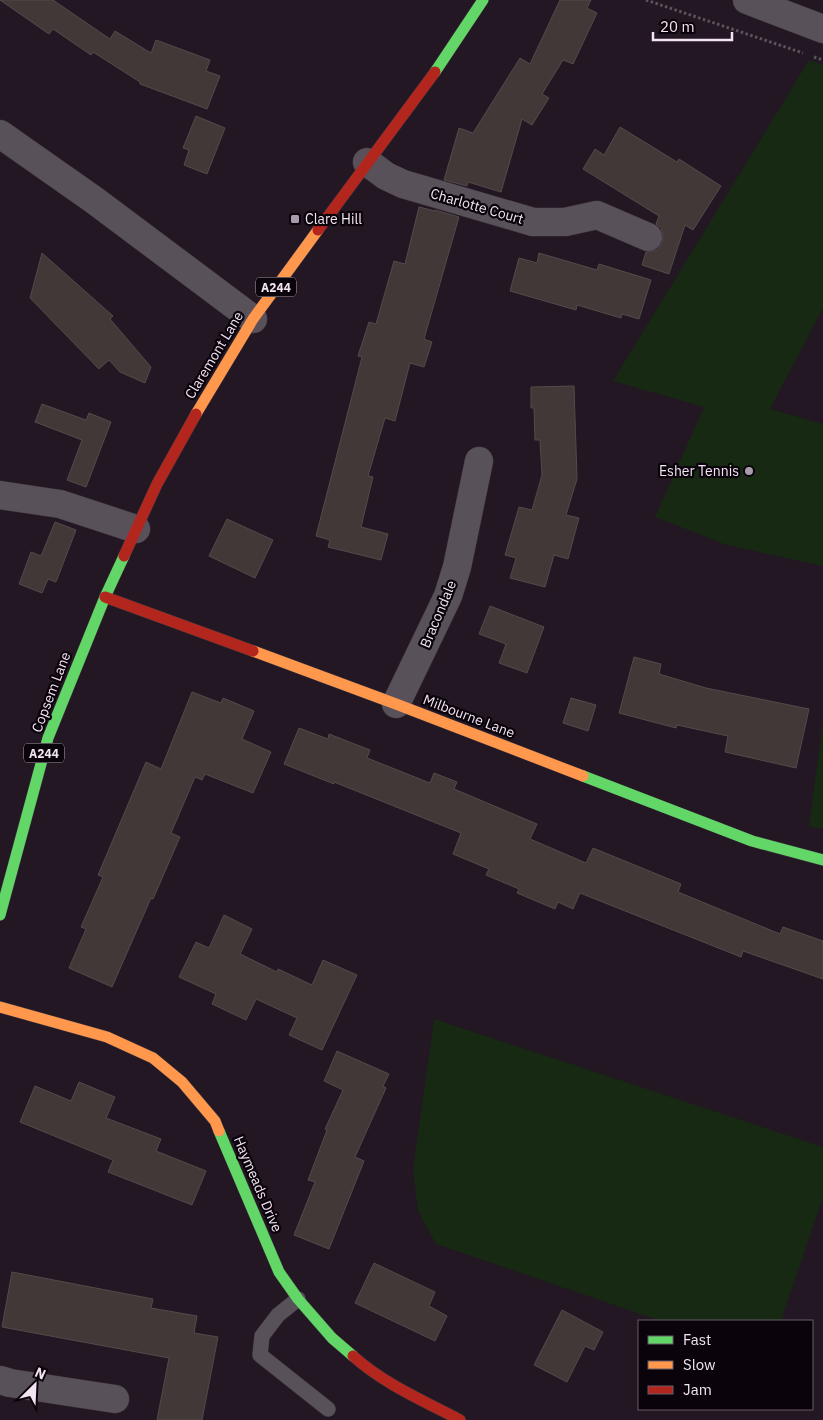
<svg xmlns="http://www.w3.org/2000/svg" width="823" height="1420" viewBox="0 0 823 1420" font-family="'IBM Plex Sans',sans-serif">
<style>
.green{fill:#172913}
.building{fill:#413837;stroke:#534b4a}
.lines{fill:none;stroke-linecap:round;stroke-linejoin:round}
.lane-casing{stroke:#3d353e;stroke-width:16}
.street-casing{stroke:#3d353e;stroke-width:29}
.fast-casing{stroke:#3d353e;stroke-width:12}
.slow-casing{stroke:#3d353e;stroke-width:12}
.jam-casing{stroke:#3d353e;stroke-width:12}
.path{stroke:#5c535d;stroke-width:3;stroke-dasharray:2.5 2.5;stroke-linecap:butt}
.lane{stroke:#59515a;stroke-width:15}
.street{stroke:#59515a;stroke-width:28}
.fast{stroke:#63d668;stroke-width:11}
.slow{stroke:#ff974d;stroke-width:11}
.jam{stroke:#b3261e;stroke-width:11}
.poi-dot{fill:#a99caa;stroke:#0a030b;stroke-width:2}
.labels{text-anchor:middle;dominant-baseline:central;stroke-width:4.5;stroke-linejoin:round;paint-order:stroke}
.shield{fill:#0a030b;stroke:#aca0ad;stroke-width:1}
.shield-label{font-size:12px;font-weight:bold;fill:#f2e4f3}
.street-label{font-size:14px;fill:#f2e4f3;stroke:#0a030b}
.poi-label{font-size:14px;fill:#f2e4f3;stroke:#0a030b;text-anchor:start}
</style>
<rect width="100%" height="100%" fill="#221723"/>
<g class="green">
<path d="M 809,60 L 823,65 L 823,308 L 770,409 L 823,424 L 823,566 L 727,545 L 655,517 L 704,407 L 613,381 Z"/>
<path d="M 823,720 L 823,828 L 809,827 Z"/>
<path d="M 434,1019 L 823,1147 L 823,1197 L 781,1321 L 661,1321 L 436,1244 L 418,1211 L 413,1169 Z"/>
</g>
<g class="building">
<path d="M 0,0 L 53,0 L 110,39 L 115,31 L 151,53 L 156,40 L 210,60 L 206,71 L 220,76 L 207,109 L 140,84 L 140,82 L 93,52 L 91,55 L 53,29 L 49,34 Z"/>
<path d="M 560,0 L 591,0 L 587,8 L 597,13 L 573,64 L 563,60 L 542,94 L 549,98 L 532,125 L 522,119 L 501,192 L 468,182 L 467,186 L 444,180 L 459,128 L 473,133 L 520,58 L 530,64 Z"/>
<path d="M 196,116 L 225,128 L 207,174 L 184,165 L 189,150 L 183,148 Z"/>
<path d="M 620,127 L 677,162 L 679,159 L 721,186 L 693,230 L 685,225 L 669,274 L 642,265 L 646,252 L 657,250 L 662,243 L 663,235 L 661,228 L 656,224 L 659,216 L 583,169 L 595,149 L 604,155 Z"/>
<path d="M 419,207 L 435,211 L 435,210 L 459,217 L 424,339 L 432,342 L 424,367 L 410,363 L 395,421 L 385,418 L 368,476 L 373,477 L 361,527 L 388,534 L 381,560 L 328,547 L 330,540 L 316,536 L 362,357 L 358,356 L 369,322 L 376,324 L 394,261 L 405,264 Z"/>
<path d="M 42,253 L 113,316 L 110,319 L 151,367 L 145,383 L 120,372 L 109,360 L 99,369 L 30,298 Z"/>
<path d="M 539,253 L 597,270 L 599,264 L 651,280 L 639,319 L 622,314 L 621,318 L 577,305 L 576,310 L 510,291 L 519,258 L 537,263 Z"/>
<path d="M 574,386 L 577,479 L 566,515 L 579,518 L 568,559 L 554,555 L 545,587 L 510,578 L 516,558 L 505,555 L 519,507 L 532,510 L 542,475 L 540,440 L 535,440 L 534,408 L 531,408 L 531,387 Z"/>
<path d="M 42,404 L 86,420 L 89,413 L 111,422 L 86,487 L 67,480 L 82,440 L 35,422 Z"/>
<path d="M 227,519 L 273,540 L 255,578 L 209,556 Z"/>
<path d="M 55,522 L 76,530 L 56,582 L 48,579 L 42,593 L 19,584 L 31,552 L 41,556 Z"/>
<path d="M 490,606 L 544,627 L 527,673 L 499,663 L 506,644 L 479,634 Z"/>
<path d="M 634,657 L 661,664 L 659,674 L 706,688 L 809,709 L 796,768 L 725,752 L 728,736 L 677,725 L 676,728 L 619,713 Z"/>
<path d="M 192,692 L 221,703 L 223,698 L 254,711 L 242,739 L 271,752 L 253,793 L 205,774 L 202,780 L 195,777 L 171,833 L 180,837 L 153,899 L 151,898 L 112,987 L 69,968 L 86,929 L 81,927 L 103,877 L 98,875 L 146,762 L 161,769 Z"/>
<path d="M 571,698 L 596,705 L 588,731 L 563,723 Z"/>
<path d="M 299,728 L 328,739 L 329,734 L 370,750 L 367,758 L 430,783 L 434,773 L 457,782 L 454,789 L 537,824 L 530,839 L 586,863 L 593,848 L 681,884 L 678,892 L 780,934 L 783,927 L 823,941 L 823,979 L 743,951 L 741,957 L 580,893 L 573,909 L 558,902 L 555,909 L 517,893 L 519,889 L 486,875 L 489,869 L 453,854 L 461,833 L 334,782 L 334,784 L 284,764 Z"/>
<path d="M 224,915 L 252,929 L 240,954 L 277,972 L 278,969 L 312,985 L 323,960 L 357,975 L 322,1050 L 289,1035 L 297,1018 L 256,999 L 246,1020 L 212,1004 L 216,994 L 179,977 L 196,942 L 209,948 Z"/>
<path d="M 337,1051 L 389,1074 L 383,1086 L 386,1088 L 355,1157 L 364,1161 L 329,1249 L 294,1235 L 315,1182 L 308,1180 L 327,1130 L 325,1129 L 343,1090 L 324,1081 Z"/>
<path d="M 79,1082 L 115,1097 L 106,1118 L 161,1139 L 156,1151 L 206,1171 L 192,1205 L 108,1172 L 113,1160 L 20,1122 L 35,1086 L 71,1101 Z"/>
<path d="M 374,1263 L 435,1292 L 429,1306 L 447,1316 L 435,1341 L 355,1303 Z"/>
<path d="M 12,1272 L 153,1299 L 151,1308 L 197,1316 L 194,1333 L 218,1337 L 202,1420 L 157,1420 L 169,1358 L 2,1327 Z"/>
<path d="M 562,1310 L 603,1332 L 594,1350 L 585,1346 L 567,1382 L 534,1365 Z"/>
</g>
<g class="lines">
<defs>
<path id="lane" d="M 298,1299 L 278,1315 L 262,1336 L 260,1355 L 328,1409"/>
<g id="street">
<path d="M 747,0 L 823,29"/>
<path d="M 0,134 L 94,200 L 253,319"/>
<path d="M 367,162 L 386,176 L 403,184 L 533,222 L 565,222 L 597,215 L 648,237"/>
<path d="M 0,495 L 60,504 L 136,529"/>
<path d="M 396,704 L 448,596 L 457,567 L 479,461"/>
<path d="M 0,1380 L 10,1383 L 115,1399"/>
</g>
<g id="fast">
<path d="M 435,72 L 483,0"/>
<path d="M 583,776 L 752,841 L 823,860"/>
<path d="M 0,915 L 48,738 L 105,597 L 124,556"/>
<path d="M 219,1131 L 279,1272 L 298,1299 L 332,1338 L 353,1356"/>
</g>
<g id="slow">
<path d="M 196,414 L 253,319 L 318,230"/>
<path d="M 253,651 L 396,704 L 583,776"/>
<path d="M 0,1007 L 107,1037 L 153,1058 L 182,1082 L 215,1121 L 219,1131"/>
</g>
<g id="jam">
<path d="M 318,230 L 435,72"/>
<path d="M 124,556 L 157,484 L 196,414"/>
<path d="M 105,597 L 253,651"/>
<path d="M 353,1356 C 384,1384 424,1401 460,1420"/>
</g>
</defs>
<use href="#lane" class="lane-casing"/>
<use href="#street" class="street-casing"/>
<use href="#fast" class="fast-casing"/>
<use href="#slow" class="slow-casing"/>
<use href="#jam" class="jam-casing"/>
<g class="path">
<path d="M 646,0 L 803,53"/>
<path d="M 814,57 L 823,60"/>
</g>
<use href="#lane" class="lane"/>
<use href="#street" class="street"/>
<use href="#fast" class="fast"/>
<use href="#slow" class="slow"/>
<use href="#jam" class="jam"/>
</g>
<g class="poi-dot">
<rect x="290" y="214" width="10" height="10" rx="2.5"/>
<circle cx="749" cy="471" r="5"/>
</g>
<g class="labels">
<g class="shield">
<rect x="256" y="277.5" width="40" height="19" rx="4"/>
<rect x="24" y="743.5" width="40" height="19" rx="4"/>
</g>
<g class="shield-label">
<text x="276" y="287">A244</text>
<text x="44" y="753">A244</text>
</g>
<g class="street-label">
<text transform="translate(477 206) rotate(16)">Charlotte Court</text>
<text transform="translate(214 355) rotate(-59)">Claremont Lane</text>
<text transform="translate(438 614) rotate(-67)">Bracondale</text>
<text transform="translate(51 692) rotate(-69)">Copsem Lane</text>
<text transform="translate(469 716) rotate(21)">Milbourne Lane</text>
<text transform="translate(258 1184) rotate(67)">Haymeads Drive</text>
</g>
<g class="poi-label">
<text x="305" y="219">Clare Hill</text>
<text x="739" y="471" text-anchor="end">Esher Tennis</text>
</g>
</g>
<rect x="638" y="1320" width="175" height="90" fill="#0a030b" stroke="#675d68"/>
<rect x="648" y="1336" width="25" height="8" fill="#63d668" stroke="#675d68"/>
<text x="683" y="1345" font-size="15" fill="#f2e4f3">Fast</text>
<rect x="648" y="1361" width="25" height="8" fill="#ff974d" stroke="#675d68"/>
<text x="683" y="1370" font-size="15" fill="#f2e4f3">Slow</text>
<rect x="648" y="1386" width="25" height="8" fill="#b3261e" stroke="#675d68"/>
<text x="683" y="1395" font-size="15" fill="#f2e4f3">Jam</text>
<g transform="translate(35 1385) rotate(24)" stroke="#0a030b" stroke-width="4" paint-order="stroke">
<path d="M0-4L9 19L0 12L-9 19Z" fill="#f2e4f3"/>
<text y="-8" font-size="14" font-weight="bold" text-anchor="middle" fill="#f2e4f3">N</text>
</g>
<path d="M653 32v8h79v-8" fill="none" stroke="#f2e4f3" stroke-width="2.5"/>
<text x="660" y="32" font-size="15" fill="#f2e4f3" stroke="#0a030b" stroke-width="4" paint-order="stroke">20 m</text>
</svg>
